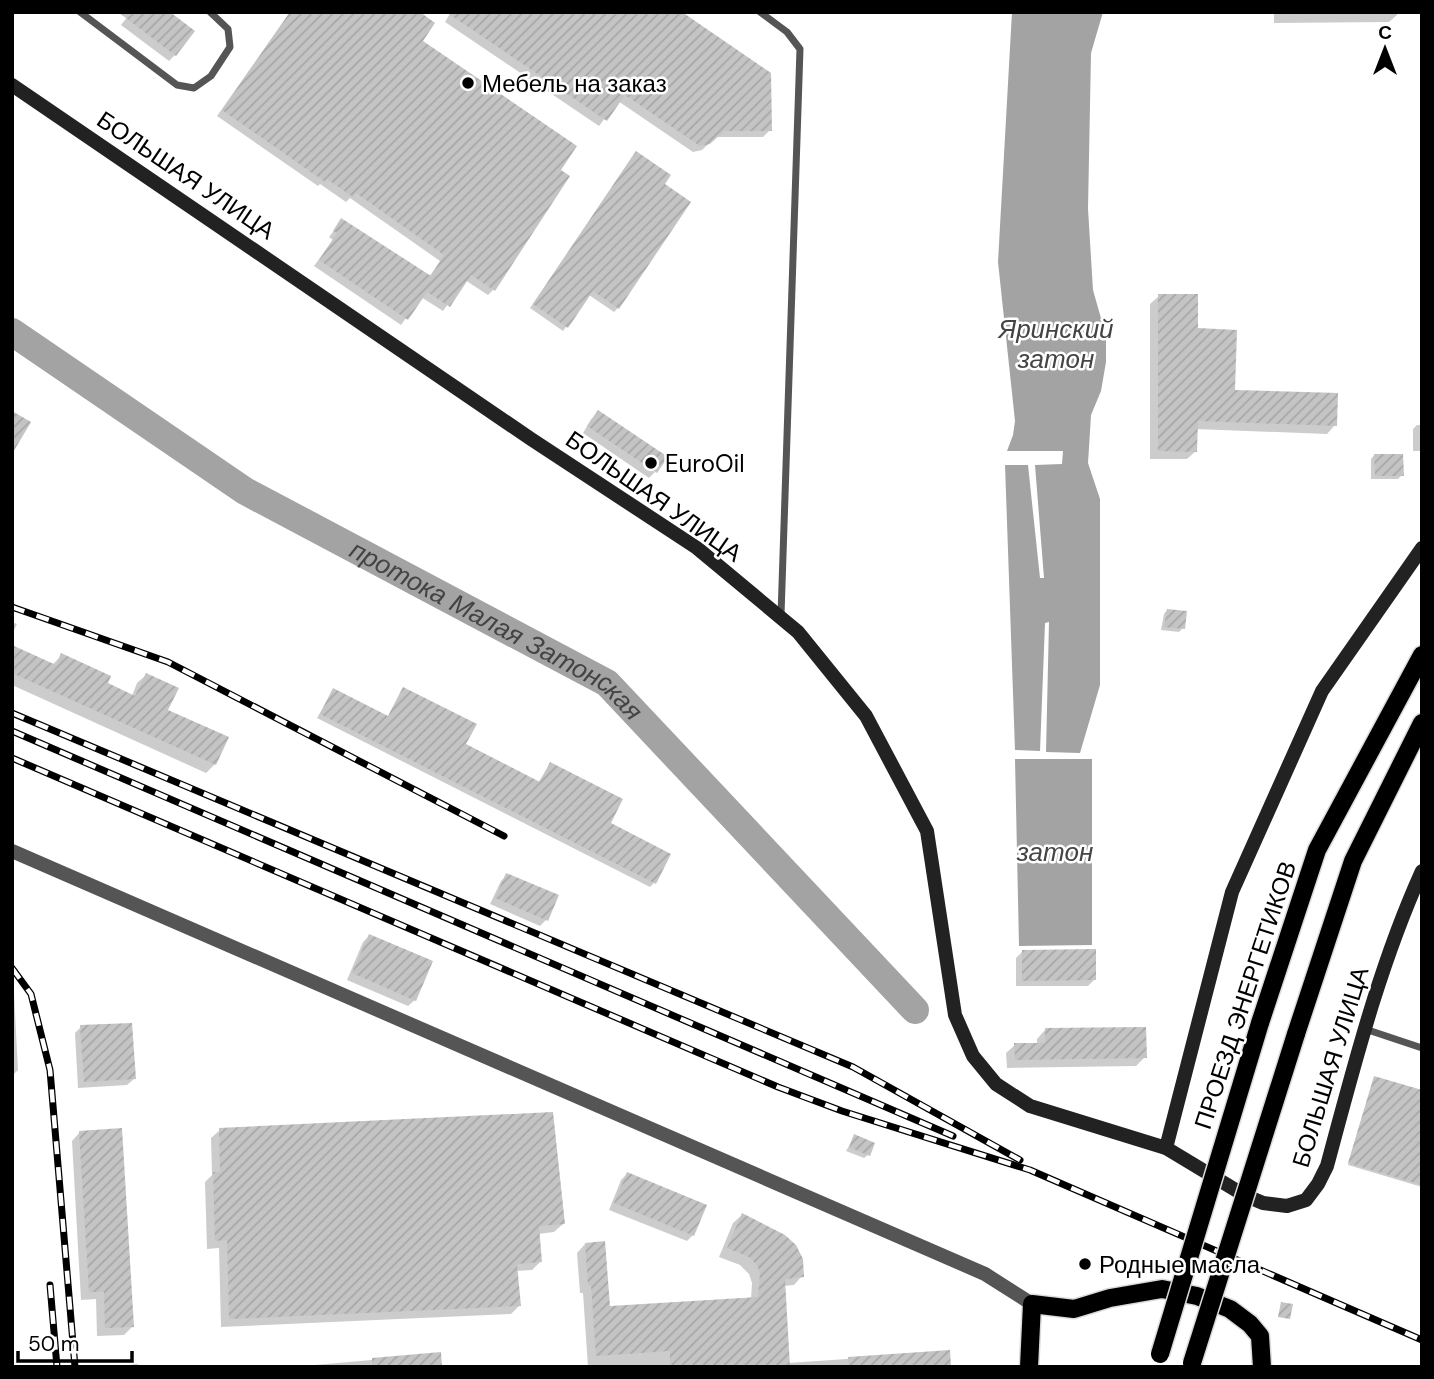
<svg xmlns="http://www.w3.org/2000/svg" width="1434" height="1379" viewBox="0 0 1434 1379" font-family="'DM Sans',sans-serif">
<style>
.water{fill:#a3a3a3}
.shadow{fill:#0003}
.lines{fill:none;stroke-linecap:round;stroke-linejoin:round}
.river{stroke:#a3a3a3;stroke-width:28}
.building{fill:url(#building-hatch)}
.primary-casing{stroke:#dbdbdb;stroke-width:21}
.service{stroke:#555;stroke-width:7}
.minor{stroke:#555;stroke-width:14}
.secondary{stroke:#222;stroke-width:14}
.primary{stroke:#000;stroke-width:18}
.rail-casing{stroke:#000;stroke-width:7}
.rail{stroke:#fff;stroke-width:4.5;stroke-dasharray:13;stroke-linecap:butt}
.primary-bridge-casing{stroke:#dbdbdb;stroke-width:21;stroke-linecap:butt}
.primary-bridge{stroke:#000;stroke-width:18}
.poi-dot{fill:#000;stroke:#fff;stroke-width:2.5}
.labels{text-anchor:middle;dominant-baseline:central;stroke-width:5;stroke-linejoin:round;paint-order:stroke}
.poi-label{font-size:24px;fill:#000;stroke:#fff;text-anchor:start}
.street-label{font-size:24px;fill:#000;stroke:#fff}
.water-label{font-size:26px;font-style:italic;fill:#444;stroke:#fff}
</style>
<defs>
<pattern id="building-hatch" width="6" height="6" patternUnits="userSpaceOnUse" patternTransform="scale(1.75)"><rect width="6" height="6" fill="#c4c4c4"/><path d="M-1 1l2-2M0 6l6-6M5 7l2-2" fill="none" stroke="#a7a7a7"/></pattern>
</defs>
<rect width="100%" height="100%" fill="#fff"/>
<g class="water">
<path d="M 1012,12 L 1103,12 L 1091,53 L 1088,209 L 1093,290 L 1106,336 L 1106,362 L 1101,391 L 1091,415 L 1088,463 L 1100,499 L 1100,685 L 1080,753 L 1046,752 L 1049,622 L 1045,623 L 1040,751 L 1015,750 L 1005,465 L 1028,465 L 1040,578 L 1044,578 L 1035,465 L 1062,464 L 1063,451 L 1007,451 L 1013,435 L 1015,421 L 998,262 Z"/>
<path d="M 1015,759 L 1092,759 L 1092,945 L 1019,946 Z"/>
</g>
<g class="shadow">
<path d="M 131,12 L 175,55 L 169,61 L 121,25 Z"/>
<path d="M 290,12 L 420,42 L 493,290 L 488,295 L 465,280 L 443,311 L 421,297 L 401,325 L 314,266 L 333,240 L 329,237 L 342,220 L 429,277 L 440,261 L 350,198 L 346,202 L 320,184 L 318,186 L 217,116 Z"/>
<path d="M 451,12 L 770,130 L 763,137 L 716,137 L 702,150 L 693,152 L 618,101 L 599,126 L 445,22 Z"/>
<path d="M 1274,12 L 1398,12 L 1398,14 L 1389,22 L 1274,23 Z"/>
<path d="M 632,157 L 663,185 L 618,308 L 614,312 L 589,295 L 563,331 L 530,308 Z"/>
<path d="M 1159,296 L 1196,330 L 1233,391 L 1335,425 L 1327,434 L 1196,429 L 1196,451 L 1187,459 L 1150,459 L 1150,304 Z"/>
<path d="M 592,418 L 655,472 L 649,478 L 583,433 Z"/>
<path d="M 1417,425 L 1422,425 L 1422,451 L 1413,451 L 1413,429 Z"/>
<path d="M 1374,455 L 1402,475 L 1398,479 L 1371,479 L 1371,459 Z"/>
<path d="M 1167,610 L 1183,628 L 1179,632 L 1161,630 L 1164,614 Z"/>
<path d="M 12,622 L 17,624 L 12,634 Z"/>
<path d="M 12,647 L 52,665 L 62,655 L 105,684 L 132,696 L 137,683 L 146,675 L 166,711 L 215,764 L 206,773 L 12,685 Z"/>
<path d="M 404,689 L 464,745 L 538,783 L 550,764 L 608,824 L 669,855 L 654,883 L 650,887 L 317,718 L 333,690 L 387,718 Z"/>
<path d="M 507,875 L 546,920 L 540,926 L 490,904 L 501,881 Z"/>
<path d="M 369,936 L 415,1000 L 408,1006 L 347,980 L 363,942 Z"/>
<path d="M 1023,951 L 1094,980 L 1088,986 L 1016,986 L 1016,958 Z"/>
<path d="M 12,993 L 14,993 L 18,1070 L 12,1076 Z"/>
<path d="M 81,1027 L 134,1079 L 127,1085 L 78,1088 L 75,1033 Z"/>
<path d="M 1045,1030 L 1145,1057 L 1136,1066 L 1007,1068 L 1006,1053 L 1015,1045 L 1037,1044 L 1037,1039 Z"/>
<path d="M 1374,1078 L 1422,1092 L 1422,1187 L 1348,1165 Z"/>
<path d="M 220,1130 L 563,1224 L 554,1232 L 538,1234 L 541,1261 L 532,1270 L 516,1271 L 519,1306 L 511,1314 L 221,1327 L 219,1248 L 207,1249 L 205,1182 L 212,1175 L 211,1138 Z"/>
<path d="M 80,1132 L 133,1326 L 124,1335 L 97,1336 L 96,1299 L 81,1300 L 72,1141 Z"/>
<path d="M 855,1136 L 868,1155 L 864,1158 L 846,1151 Z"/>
<path d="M 627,1174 L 693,1235 L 687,1241 L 609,1210 L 621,1180 Z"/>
<path d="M 742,1215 L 802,1276 L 794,1285 L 783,1286 L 788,1363 L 949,1352 L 950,1367 L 588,1367 L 583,1293 L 580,1293 L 577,1253 L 585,1244 L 609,1308 L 751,1299 L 752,1283 L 749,1274 L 740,1265 L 719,1257 L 733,1223 Z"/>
<path d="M 440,1354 L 441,1367 L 292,1367 Z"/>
<path d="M 138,1364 L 138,1367 L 112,1367 Z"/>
</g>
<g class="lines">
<path class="river" id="s1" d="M 12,332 L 245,491 L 607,683 L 915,1010"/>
</g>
<g class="building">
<path d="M 118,12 L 170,12 L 195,31 L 176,56 Z"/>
<path d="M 290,12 L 420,12 L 435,23 L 423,41 L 577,146 L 561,170 L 570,176 L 495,291 L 471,275 L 450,307 L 427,292 L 408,320 L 319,260 L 337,233 L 333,231 L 341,218 L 431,276 L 444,255 L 356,193 L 353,197 L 327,179 L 325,182 L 222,110 Z"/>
<path d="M 446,12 L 682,12 L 771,73 L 772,131 L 724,131 L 710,144 L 700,146 L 625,95 L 607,121 Z"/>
<path d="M 636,151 L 671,175 L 665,184 L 691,202 L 619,309 L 593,291 L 568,328 L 533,304 Z"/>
<path d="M 1158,294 L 1198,294 L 1198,328 L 1237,330 L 1235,390 L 1338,393 L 1337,426 L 1198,421 L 1197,452 L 1158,451 Z"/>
<path d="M 598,410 L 668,457 L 657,473 L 587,426 Z"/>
<path d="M 12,411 L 31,422 L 12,454 Z"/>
<path d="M 1374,454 L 1403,454 L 1404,476 L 1375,476 Z"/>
<path d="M 1167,609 L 1187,611 L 1185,629 L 1164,627 Z"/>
<path d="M 12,645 L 56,665 L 61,653 L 111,676 L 108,683 L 135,696 L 146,673 L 179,688 L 168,710 L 229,737 L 216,765 L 12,673 Z"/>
<path d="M 403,687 L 477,724 L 466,744 L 540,782 L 550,762 L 623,799 L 611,823 L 671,854 L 656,884 L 320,714 L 333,688 L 388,716 Z"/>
<path d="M 506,873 L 559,895 L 548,921 L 495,898 Z"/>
<path d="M 369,934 L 433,961 L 416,1001 L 352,973 Z"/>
<path d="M 1096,949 L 1096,980 L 1022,981 L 1022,950 Z"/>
<path d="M 132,1023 L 136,1079 L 84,1082 L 80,1025 Z"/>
<path d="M 1146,1027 L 1147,1058 L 1015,1060 L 1014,1043 L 1045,1043 L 1045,1028 Z"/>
<path d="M 1374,1076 L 1422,1090 L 1422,1185 L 1348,1163 Z"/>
<path d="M 553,1112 L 565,1224 L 539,1226 L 542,1262 L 517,1264 L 521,1306 L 229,1319 L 227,1240 L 215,1241 L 213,1172 L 220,1172 L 219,1128 Z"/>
<path d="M 122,1128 L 134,1327 L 105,1328 L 104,1292 L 89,1292 L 79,1131 Z"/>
<path d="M 854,1134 L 875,1143 L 870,1156 L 849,1147 Z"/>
<path d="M 627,1172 L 707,1205 L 694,1236 L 614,1203 Z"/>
<path d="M 742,1213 L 785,1235 L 796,1245 L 803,1259 L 804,1277 L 785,1279 L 790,1367 L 670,1367 L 670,1351 L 596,1356 L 591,1285 L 588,1285 L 585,1243 L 605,1241 L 610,1306 L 758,1297 L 760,1273 L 757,1265 L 749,1257 L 727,1248 Z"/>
<path d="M 1281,1302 L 1293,1304 L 1290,1319 L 1278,1317 Z"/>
<path d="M 950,1350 L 951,1367 L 849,1367 L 848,1357 Z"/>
<path d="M 441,1352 L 442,1367 L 372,1367 L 372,1358 Z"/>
</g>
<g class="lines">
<defs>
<g id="primary">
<path d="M 1260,1023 L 1317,850 L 1422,655"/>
<path d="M 1296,1034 L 1353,861 L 1422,723"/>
<path d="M 1029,1367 L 1032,1304 L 1074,1309 L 1110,1298 L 1162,1289 L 1197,1296 L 1230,1309 L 1250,1324 L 1260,1336 L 1262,1367"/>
</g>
</defs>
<use href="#primary" class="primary-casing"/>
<g class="service">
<path d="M 80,12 L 177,85 L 194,88 L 211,76 L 230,47 L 228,29 L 210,12"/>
<path d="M 760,12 L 787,32 L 800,49 L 781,615"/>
<path d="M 1365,1029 L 1422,1048"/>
</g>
<path class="minor" d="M 12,851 L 985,1274 L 1032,1304"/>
<g class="secondary">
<path d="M 12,85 L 531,439 L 697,548 L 798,632 L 866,716 L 927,831 L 955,1015 L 973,1056 L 996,1084 L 1030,1106 L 1166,1148 L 1244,1195 L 1263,1203 L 1287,1206 L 1306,1200 L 1318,1184 L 1327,1166 C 1354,1066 1379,966 1422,871"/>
<path d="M 1166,1148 L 1232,892 L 1322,691 L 1422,548"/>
</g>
<use href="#primary" class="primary"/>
<defs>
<g id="rail">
<path d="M 12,607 L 168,662 L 504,836"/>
<path d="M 12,713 L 853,1067 L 1020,1160"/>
<path d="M 12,731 L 953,1136"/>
<path d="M 12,758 L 778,1087 L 842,1111 L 1030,1170 L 1422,1340"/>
<path d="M 12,968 L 31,994 L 50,1070 L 75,1367"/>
<path d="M 50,1285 L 57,1367"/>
</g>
</defs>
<use href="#rail" class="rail-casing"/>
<use href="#rail" class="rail"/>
<defs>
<g id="primary-bridge">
<path d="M 1160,1354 L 1260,1023"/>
<path d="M 1192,1363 L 1296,1034"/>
</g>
</defs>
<use href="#primary-bridge" class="primary-bridge-casing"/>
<use href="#primary-bridge" class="primary-bridge"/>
</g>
<g class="poi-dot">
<circle cx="468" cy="83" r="7"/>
<circle cx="651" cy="463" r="7"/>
<circle cx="1085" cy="1264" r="7"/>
</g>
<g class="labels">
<g class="poi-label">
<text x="482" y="83">Мебель на заказ</text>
<text x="665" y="463">EuroOil</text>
<text x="1099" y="1264">Родные масла</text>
</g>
<g class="street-label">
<text transform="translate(186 175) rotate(34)">БОЛЬШАЯ УЛИЦА</text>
<text transform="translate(654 496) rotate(35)">БОЛЬШАЯ УЛИЦА</text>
<text transform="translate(1245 995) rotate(-72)">ПРОЕЗД ЭНЕРГЕТИКОВ</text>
<text transform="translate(1330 1067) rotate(-73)">БОЛЬШАЯ УЛИЦА</text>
</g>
<g class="water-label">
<text x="1056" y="329">Яринский<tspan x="1056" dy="30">затон</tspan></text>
<text stroke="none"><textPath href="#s1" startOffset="570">протока Малая Затонская</textPath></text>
<text x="1055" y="852">затон</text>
</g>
</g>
<rect width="1434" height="1379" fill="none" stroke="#000000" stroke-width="28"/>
<g transform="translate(1385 49)" stroke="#ffffff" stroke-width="5" paint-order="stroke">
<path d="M0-5L12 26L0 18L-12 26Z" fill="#000000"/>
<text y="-10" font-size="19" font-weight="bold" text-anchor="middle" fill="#000000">С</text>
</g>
<path d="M18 1351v10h114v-10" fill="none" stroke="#000000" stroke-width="3.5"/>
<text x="28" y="1351" font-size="21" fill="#000000" stroke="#ffffff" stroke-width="5" paint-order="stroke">50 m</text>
</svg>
